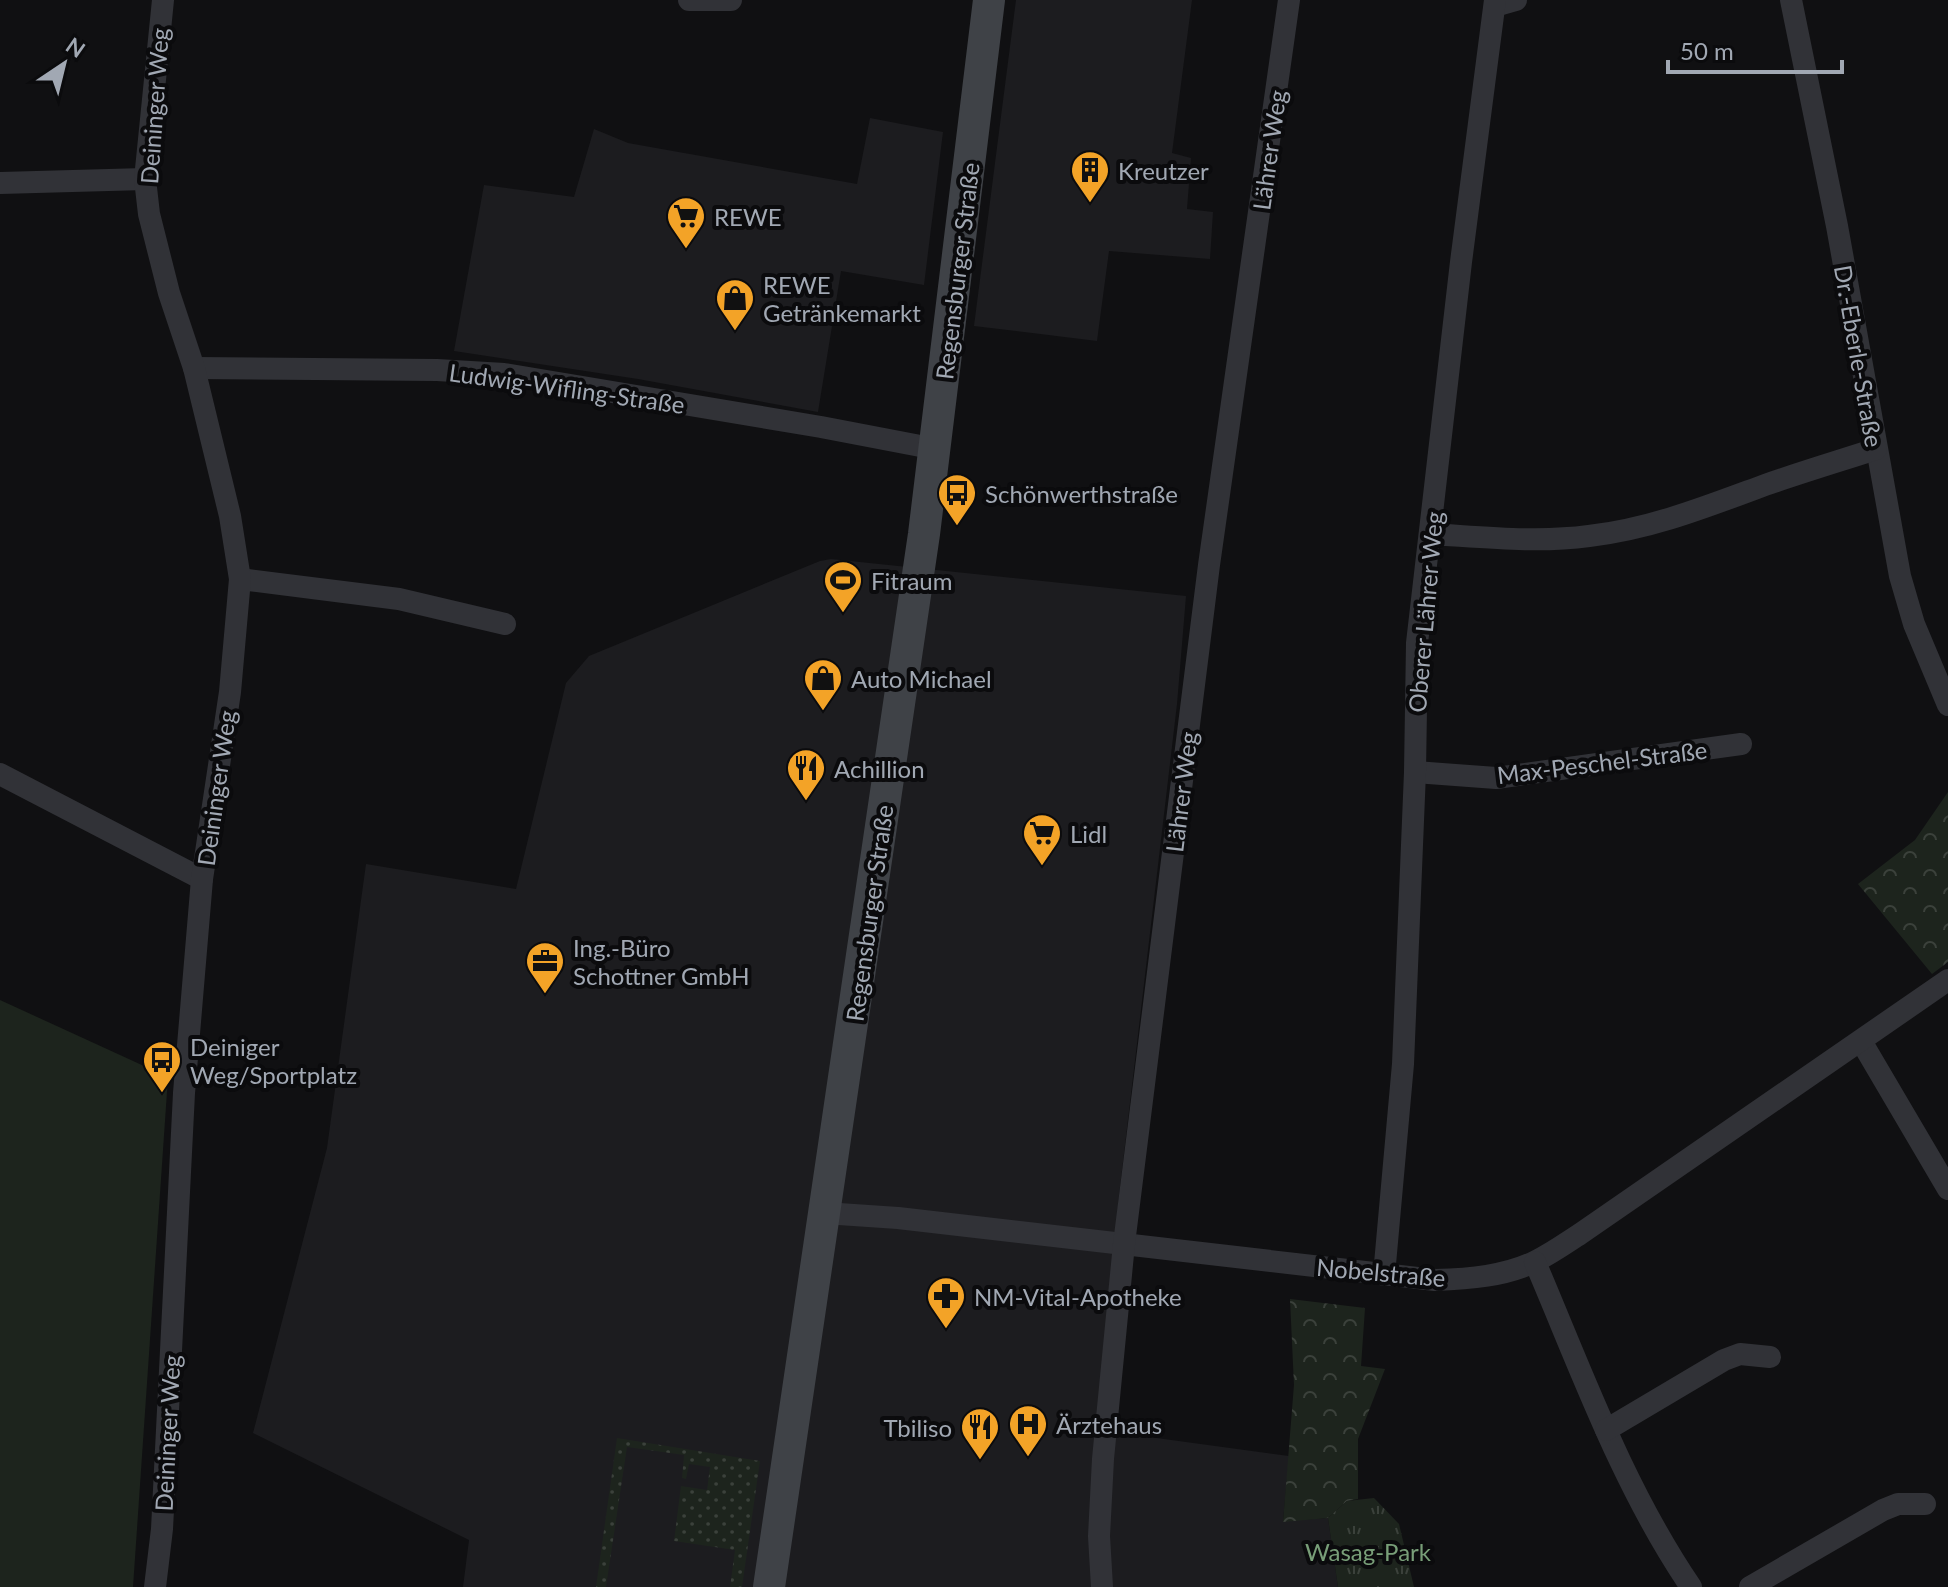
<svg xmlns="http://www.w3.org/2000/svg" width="1948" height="1587" viewBox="0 0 1948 1587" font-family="Lato,sans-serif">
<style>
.built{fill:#1c1c1f}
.grass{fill:url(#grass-dots)}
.forest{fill:url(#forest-crowns)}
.park{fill:url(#park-tufts)}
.garden{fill:#1d241d}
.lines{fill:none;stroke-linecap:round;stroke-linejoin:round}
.minor{stroke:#313237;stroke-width:22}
.secondary{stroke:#3f4247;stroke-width:32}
.labels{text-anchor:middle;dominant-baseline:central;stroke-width:8;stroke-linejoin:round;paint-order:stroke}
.street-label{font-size:24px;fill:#a1a8b3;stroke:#0b0b0d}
.poi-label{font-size:24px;fill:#a1a8b3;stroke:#0b0b0d;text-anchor:start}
.park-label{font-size:24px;fill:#789e78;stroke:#0b0b0d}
</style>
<defs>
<pattern id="grass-dots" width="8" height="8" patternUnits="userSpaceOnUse" patternTransform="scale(2)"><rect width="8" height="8" fill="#1d241d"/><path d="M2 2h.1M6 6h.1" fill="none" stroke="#3b413b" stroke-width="1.8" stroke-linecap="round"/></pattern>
<pattern id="forest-crowns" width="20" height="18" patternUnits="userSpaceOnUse" patternTransform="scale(2)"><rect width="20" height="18" fill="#1d241d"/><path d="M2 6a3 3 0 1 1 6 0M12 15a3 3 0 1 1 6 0" fill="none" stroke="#3b413b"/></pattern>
<pattern id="park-tufts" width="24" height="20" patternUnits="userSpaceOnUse" patternTransform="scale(2)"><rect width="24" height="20" fill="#1d241d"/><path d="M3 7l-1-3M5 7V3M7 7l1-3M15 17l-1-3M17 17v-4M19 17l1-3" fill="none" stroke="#3b413b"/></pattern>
</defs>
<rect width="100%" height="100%" fill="#101012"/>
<g class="built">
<path d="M 1016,0 L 1192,0 L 1172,153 L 1191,158 L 1187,209 L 1213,212 L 1210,259 L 1109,251 L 1097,341 L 974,326 Z"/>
<path d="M 870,118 L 943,132 L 924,285 L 841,271 L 818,412 L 638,379 L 454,351 L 484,185 L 574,197 L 594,129 L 628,143 L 857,184 Z"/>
<path d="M 831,559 L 1186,596 L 1177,704 L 1119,1196 L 1098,1430 L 1289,1456 L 1283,1521 L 1328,1518 L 1338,1587 L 463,1587 L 469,1540 L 253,1433 L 327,1148 L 366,864 L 516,889 L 566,683 L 589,656 L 820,561 Z"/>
</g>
<path class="grass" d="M 617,1438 L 760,1461 L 742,1587 L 730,1587 L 735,1550 L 674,1541 L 681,1486 L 707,1490 L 710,1467 L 689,1464 L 686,1479 L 682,1478 L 684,1455 L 627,1447 L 606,1587 L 596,1587 Z"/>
<g class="forest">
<path d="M 1948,792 L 1948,962 L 1932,974 L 1858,884 L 1915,840 Z"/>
<path d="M 1290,1299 L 1365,1308 L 1361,1366 L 1385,1369 L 1358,1439 L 1358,1499 L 1347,1501 L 1328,1518 L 1283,1522 L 1294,1385 Z"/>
</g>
<path class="park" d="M 1374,1498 L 1399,1524 L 1414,1587 L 1338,1587 L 1328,1518 L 1347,1501 Z"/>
<path class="garden" d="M 0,1000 L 168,1077 L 133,1587 L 0,1587 Z"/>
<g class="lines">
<g class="minor">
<path d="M 689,0 L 731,0"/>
<path d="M 1791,0 L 1837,226 L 1900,576 L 1914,624 L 1948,705"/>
<path d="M 1495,6 L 1516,0"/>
<path d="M 0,183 L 145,179"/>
<path d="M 194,368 L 437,370 L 504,374 L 821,427 L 936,449"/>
<path d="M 1430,534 C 1483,537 1537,543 1589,536 C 1651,529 1708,506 1765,485 C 1802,472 1839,461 1876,449"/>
<path d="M 240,579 L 399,599 L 505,624"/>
<path d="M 1415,772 L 1496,778 L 1741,744"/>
<path d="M 0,774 L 202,879"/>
<path d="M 1861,1041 L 1948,1189"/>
<path d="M 824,1213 L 898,1218 L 1435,1280 C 1469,1279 1506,1276 1536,1261 C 1552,1253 1566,1243 1580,1234 L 1948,980"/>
<path d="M 1535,1262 C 1582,1372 1623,1487 1691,1587"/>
<path d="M 1384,1275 L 1403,1064 L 1415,772 L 1417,643 L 1461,262 L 1495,0"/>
<path d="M 1606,1430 L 1724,1360 L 1740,1354 L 1770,1357"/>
<path d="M 155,1587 L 162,1529 L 184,1093 L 202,879 L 230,692 L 240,579 L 230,516 L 194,368 L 169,293 L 149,214 L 145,179 L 163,0"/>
<path d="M 1102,1587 L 1099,1536 L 1103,1459 L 1124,1244 L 1209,565 L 1289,0"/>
<path d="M 1750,1587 L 1883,1510 L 1898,1504 L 1925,1504"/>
</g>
<path class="secondary" d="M 769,1587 L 924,534 L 989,0"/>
</g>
<defs>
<symbol id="building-pin" viewBox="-11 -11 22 30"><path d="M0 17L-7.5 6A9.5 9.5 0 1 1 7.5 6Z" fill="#f3a327" stroke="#0b0b0d"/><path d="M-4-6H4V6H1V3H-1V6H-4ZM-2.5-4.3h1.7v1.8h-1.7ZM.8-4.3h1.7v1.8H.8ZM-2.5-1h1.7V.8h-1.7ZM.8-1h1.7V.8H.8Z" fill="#111"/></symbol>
<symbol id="supermarket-pin" viewBox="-11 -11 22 30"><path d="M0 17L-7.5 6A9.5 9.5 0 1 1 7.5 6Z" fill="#f3a327" stroke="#0b0b0d"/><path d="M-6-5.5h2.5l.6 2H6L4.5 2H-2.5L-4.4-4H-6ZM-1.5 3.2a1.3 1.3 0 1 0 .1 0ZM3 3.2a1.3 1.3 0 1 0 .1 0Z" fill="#111"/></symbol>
<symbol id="shop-pin" viewBox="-11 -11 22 30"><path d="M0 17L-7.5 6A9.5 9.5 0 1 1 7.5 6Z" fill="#f3a327" stroke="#0b0b0d"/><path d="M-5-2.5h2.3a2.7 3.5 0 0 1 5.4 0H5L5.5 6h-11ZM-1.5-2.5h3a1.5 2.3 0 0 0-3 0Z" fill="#111"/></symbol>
<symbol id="bus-pin" viewBox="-11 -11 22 30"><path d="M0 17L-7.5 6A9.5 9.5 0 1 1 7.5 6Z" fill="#f3a327" stroke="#0b0b0d"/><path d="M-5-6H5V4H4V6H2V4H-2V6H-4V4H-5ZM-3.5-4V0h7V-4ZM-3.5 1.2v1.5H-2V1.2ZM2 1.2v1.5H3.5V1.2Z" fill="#111"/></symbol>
<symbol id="stadium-pin" viewBox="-11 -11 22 30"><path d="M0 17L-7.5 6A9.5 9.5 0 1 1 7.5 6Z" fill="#f3a327" stroke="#0b0b0d"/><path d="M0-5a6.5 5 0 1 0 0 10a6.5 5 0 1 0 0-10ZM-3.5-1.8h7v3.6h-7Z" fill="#111"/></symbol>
<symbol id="restaurant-pin" viewBox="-11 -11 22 30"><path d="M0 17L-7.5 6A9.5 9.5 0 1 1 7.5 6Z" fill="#f3a327" stroke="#0b0b0d"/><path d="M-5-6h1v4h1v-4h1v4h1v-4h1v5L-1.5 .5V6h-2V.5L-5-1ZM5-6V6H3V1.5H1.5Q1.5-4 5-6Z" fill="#111"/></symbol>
<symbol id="office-pin" viewBox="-11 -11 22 30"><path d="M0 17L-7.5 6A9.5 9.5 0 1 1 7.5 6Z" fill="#f3a327" stroke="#0b0b0d"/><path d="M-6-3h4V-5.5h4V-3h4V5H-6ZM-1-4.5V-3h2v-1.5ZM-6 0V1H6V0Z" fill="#111"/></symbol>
<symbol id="pharmacy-pin" viewBox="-11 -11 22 30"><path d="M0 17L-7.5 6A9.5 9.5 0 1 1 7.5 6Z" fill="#f3a327" stroke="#0b0b0d"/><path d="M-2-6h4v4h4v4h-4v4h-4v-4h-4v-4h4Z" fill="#111"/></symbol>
<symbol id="hospital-pin" viewBox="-11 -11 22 30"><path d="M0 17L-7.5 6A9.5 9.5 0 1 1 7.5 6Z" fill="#f3a327" stroke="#0b0b0d"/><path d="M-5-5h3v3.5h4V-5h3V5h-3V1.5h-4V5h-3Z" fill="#111"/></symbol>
</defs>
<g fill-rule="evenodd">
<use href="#building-pin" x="1068" y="148" width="44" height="60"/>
<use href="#supermarket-pin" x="664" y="194" width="44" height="60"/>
<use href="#shop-pin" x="713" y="276" width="44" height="60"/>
<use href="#bus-pin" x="935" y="471" width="44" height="60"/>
<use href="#stadium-pin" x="821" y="558" width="44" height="60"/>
<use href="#shop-pin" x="801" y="656" width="44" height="60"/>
<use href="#restaurant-pin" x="784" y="746" width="44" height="60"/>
<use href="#supermarket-pin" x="1020" y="811" width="44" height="60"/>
<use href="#office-pin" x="523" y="939" width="44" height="60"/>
<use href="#bus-pin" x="140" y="1038" width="44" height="60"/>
<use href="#pharmacy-pin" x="924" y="1274" width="44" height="60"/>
<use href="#hospital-pin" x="1006" y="1402" width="44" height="60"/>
<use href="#restaurant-pin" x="958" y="1405" width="44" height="60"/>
</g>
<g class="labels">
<g class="street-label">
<text transform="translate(154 106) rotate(-86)">Deininger Weg</text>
<text transform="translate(1269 150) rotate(-82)">Lährer Weg</text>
<text transform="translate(957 271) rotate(-83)">Regensburger Straße</text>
<text transform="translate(1859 356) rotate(80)">Dr.-Eberle-Straße</text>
<text transform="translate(567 388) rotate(8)">Ludwig-Wifling-Straße</text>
<text transform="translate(1425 612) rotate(-85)">Oberer Lährer Weg</text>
<text transform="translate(1602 762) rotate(-7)">Max-Peschel-Straße</text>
<text transform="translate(216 788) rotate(-82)">Deininger Weg</text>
<text transform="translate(1181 792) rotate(-83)">Lährer Weg</text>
<text transform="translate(869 913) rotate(-82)">Regensburger Straße</text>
<text transform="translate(1381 1272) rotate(5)">Nobelstraße</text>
<text transform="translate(167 1433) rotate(-87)">Deininger Weg</text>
</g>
<g class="poi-label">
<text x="1118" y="170">Kreutzer</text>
<text x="714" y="216">REWE</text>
<text x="763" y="284">REWE<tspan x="763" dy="28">Getränkemarkt</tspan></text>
<text x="985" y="493">Schönwerthstraße</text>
<text x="871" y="580">Fitraum</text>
<text x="851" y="678">Auto Michael</text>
<text x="834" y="768">Achillion</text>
<text x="1070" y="833">Lidl</text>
<text x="573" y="947">Ing.-Büro<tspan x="573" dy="28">Schottner GmbH</tspan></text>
<text x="190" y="1046">Deiniger<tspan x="190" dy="28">Weg/Sportplatz</tspan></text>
<text x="974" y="1296">NM-Vital-Apotheke</text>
<text x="1056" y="1424">Ärztehaus</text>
<text x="952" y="1427" text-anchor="end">Tbiliso</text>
</g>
<g class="park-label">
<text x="1368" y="1551">Wasag-Park</text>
</g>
</g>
<g transform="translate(64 64) rotate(35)" stroke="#0b0b0d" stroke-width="6" paint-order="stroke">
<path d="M0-6L14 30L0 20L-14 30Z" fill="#a1a8b3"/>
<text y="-12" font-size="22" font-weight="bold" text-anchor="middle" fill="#a1a8b3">N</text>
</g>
<path d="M1668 60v12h174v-12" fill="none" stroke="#a1a8b3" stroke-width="4"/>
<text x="1680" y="60" font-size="24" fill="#a1a8b3" stroke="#0b0b0d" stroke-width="6" paint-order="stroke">50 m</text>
</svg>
